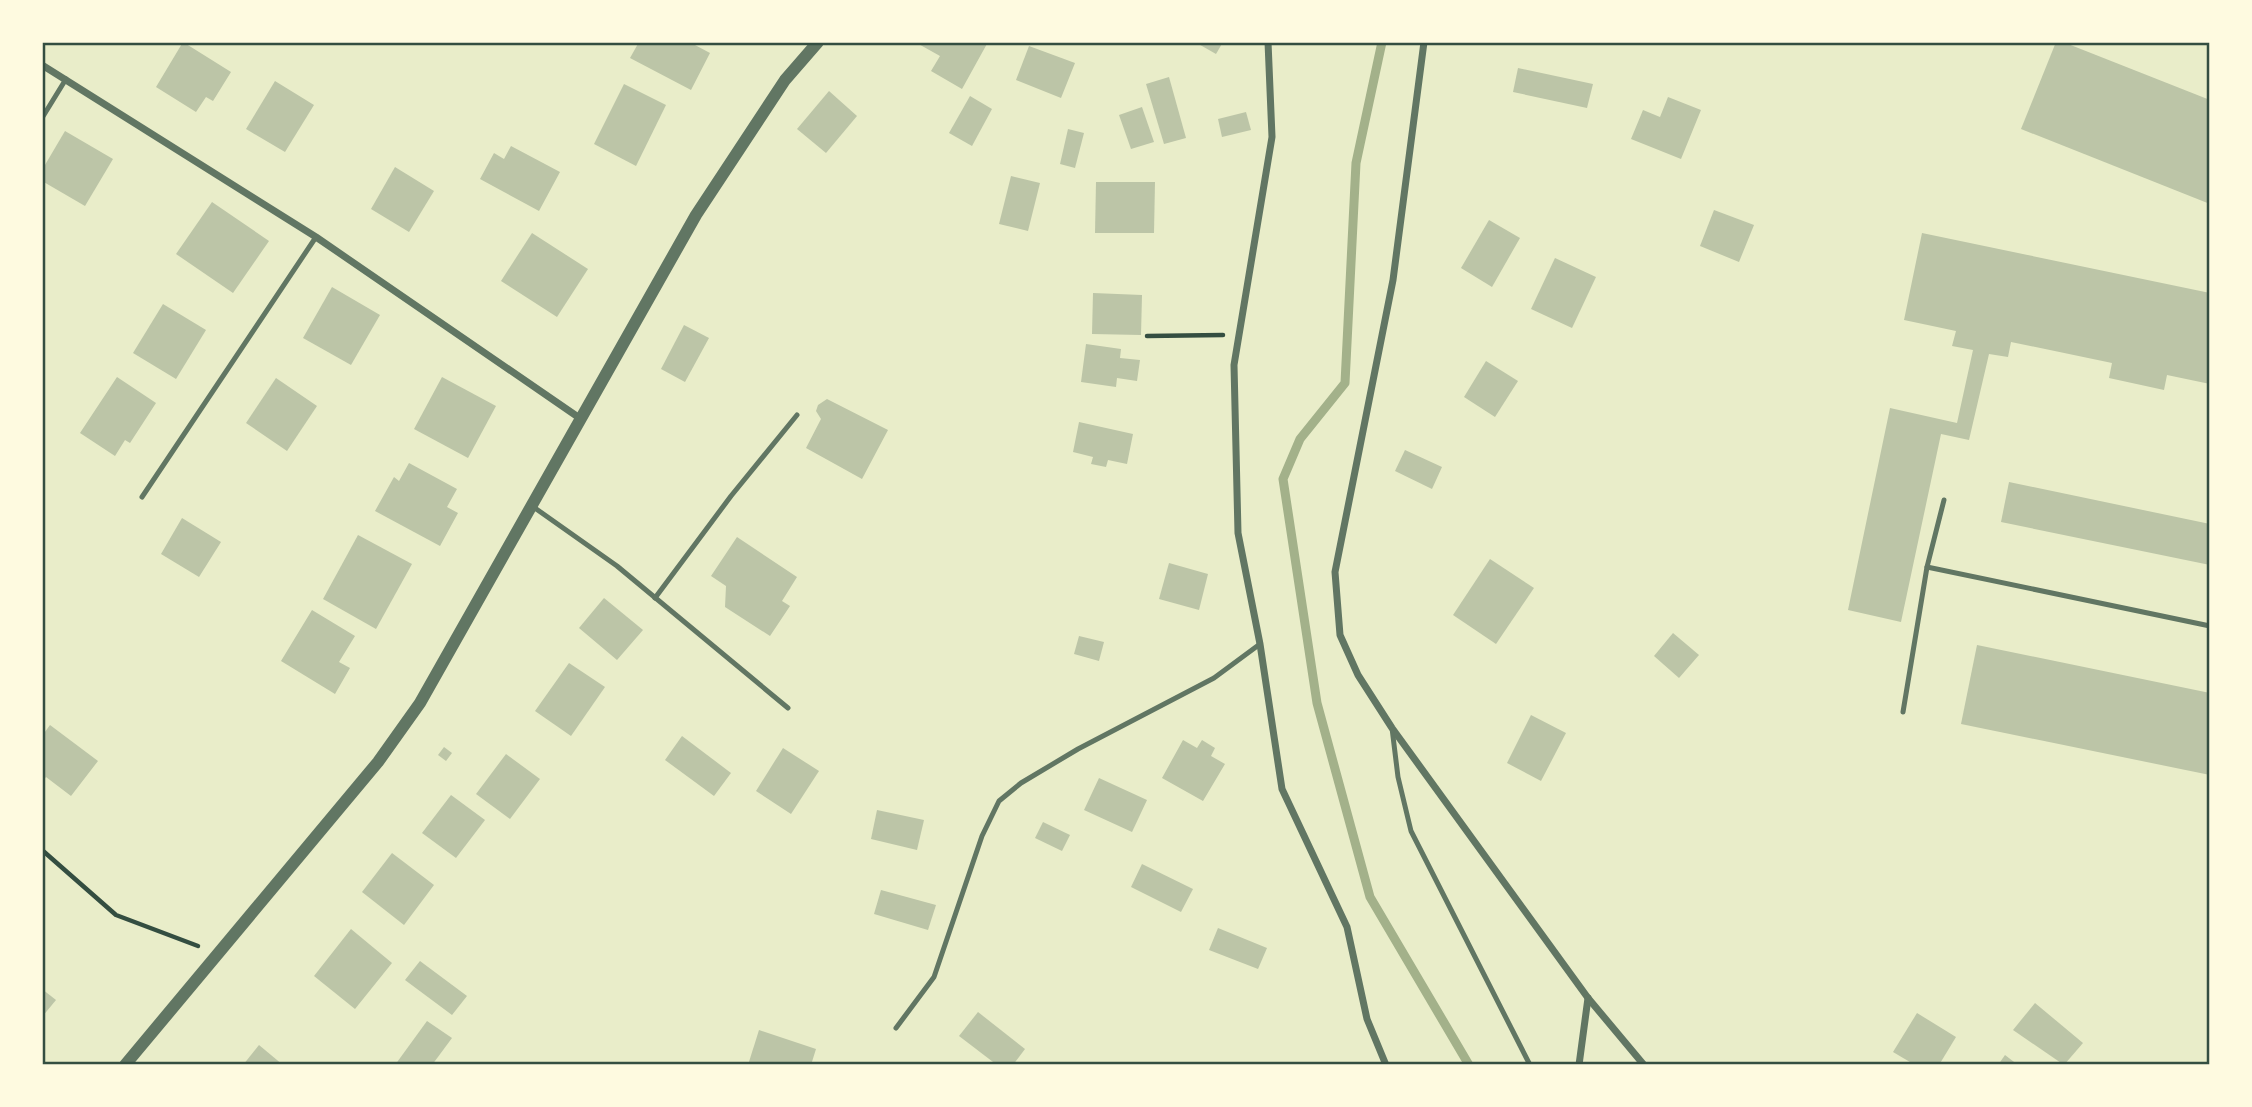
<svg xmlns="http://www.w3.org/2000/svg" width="2252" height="1107" viewBox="0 0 2252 1107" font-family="'Roboto Condensed',sans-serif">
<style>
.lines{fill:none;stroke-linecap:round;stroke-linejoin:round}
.stream{stroke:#a3b18a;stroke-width:9}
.building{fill:#bcc5a7}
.path{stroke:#344e41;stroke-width:4.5}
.service{stroke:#617663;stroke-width:5}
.minor{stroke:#617663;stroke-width:7}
.tertiary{stroke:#617663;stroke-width:12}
.neatline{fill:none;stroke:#344e41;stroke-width:2.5}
</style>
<rect width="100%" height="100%" fill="#e9edc9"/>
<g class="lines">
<path class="stream" d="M 1382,42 L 1356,163 L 1345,383 L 1300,439 L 1283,479 L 1317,703 L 1370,897 L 1469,1065"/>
</g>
<g class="building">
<path d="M 183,42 L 231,72 L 213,101 L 206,97 L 196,112 L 156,87 Z"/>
<path d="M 639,42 L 696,42 L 695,45 L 710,53 L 691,90 L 630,58 Z"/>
<path d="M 915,42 L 988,42 L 962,89 L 931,71 L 940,56 Z"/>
<path d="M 1195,42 L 1223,42 L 1216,54 Z"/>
<path d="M 2056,42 L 2063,42 L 2210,100 L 2210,204 L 2021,129 Z"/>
<path d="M 1029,46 L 1075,63 L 1061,98 L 1016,80 Z"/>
<path d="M 1518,68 L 1593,84 L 1587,108 L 1513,92 Z"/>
<path d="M 1169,77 L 1186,138 L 1164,144 L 1146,84 Z"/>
<path d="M 275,81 L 314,105 L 285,152 L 246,129 Z"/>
<path d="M 624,84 L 666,105 L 636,166 L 594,144 Z"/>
<path d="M 829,91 L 857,116 L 826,153 L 797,129 Z"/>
<path d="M 970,96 L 992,109 L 972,146 L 949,133 Z"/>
<path d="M 1668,97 L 1701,110 L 1681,159 L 1631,139 L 1643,110 L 1660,117 Z"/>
<path d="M 1142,107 L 1154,142 L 1131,149 L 1119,115 Z"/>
<path d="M 1246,112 L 1251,130 L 1222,137 L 1218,119 Z"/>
<path d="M 1068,129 L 1084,133 L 1075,168 L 1060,164 Z"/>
<path d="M 65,131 L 113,159 L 85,206 L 42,181 L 42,170 Z"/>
<path d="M 511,146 L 560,172 L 539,211 L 480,179 L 494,153 L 504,159 Z"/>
<path d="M 395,167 L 434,191 L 409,232 L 371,209 Z"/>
<path d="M 1011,176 L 1040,183 L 1028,231 L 999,224 Z"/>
<path d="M 1096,182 L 1155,182 L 1154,233 L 1095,233 Z"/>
<path d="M 212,202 L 269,241 L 233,293 L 176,254 Z"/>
<path d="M 1714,210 L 1754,225 L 1739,262 L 1700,246 Z"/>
<path d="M 1489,220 L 1520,238 L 1492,287 L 1461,268 Z"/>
<path d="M 532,233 L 588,269 L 557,317 L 501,281 Z"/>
<path d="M 1922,233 L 2210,293 L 2210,384 L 2167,375 L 2164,390 L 2109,378 L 2112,363 L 2011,342 L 2008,357 L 1989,354 L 1969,440 L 1941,434 L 1901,622 L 1848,610 L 1890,408 L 1957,423 L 1973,350 L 1952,346 L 1956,331 L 1904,320 Z"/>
<path d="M 1555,258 L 1596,277 L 1572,328 L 1531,309 Z"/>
<path d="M 332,287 L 380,315 L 351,365 L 303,338 Z"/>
<path d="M 1093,293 L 1142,295 L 1141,335 L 1092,334 Z"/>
<path d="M 163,304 L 206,330 L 176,379 L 133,353 Z"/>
<path d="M 684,325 L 709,338 L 685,382 L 661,369 Z"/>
<path d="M 1086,344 L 1121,349 L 1120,358 L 1140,360 L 1137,381 L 1117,378 L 1116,387 L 1081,382 Z"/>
<path d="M 1486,361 L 1518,381 L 1495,417 L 1464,397 Z"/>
<path d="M 117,377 L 156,403 L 130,443 L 125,440 L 115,456 L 80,433 Z"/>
<path d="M 442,377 L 496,406 L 468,458 L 414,429 Z"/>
<path d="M 276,378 L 317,406 L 287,451 L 246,423 Z"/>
<path d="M 827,399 L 888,430 L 862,479 L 806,448 L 821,419 L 816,411 L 818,405 Z"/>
<path d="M 1079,422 L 1133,434 L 1127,464 L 1108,460 L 1106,467 L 1091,464 L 1093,457 L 1073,452 Z"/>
<path d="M 1405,450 L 1442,467 L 1432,489 L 1395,471 Z"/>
<path d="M 409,463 L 457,489 L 447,507 L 458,513 L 440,546 L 375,511 L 394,477 L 399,481 Z"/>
<path d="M 2009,482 L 2210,524 L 2210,565 L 2001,522 Z"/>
<path d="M 182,518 L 221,542 L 199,577 L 161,554 Z"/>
<path d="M 358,535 L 412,564 L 376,629 L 323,599 Z"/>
<path d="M 737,537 L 797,577 L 782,601 L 790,606 L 770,636 L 725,607 L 726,586 L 711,576 Z"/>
<path d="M 1490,559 L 1534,588 L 1496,644 L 1453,615 Z"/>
<path d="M 1169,563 L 1208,574 L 1199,610 L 1159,599 Z"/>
<path d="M 604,598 L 643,630 L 617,660 L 579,628 Z"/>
<path d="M 312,610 L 355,636 L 339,662 L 350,668 L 335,694 L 281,661 Z"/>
<path d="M 1673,633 L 1699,655 L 1679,678 L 1654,656 Z"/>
<path d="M 1079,636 L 1104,642 L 1099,661 L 1074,654 Z"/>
<path d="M 1977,645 L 2210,693 L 2210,775 L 1961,724 Z"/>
<path d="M 569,663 L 605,687 L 571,736 L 535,711 Z"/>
<path d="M 1531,715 L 1566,733 L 1541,781 L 1507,763 Z"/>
<path d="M 50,725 L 98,761 L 71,796 L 46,777 L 42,782 L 42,736 Z"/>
<path d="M 682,736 L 731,773 L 714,796 L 665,760 Z"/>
<path d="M 1183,740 L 1197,748 L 1202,740 L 1215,748 L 1211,756 L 1225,764 L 1203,801 L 1162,778 Z"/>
<path d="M 444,747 L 452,753 L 446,761 L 438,755 Z"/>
<path d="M 783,748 L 819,771 L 791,814 L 756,791 Z"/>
<path d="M 506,754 L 540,779 L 510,819 L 476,794 Z"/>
<path d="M 1099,778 L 1147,800 L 1132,832 L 1084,810 Z"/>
<path d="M 451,795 L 485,820 L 456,858 L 422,833 Z"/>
<path d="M 877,810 L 924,820 L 917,850 L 871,839 Z"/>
<path d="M 1043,822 L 1070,835 L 1062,851 L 1035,838 Z"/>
<path d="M 392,853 L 434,885 L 404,925 L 362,892 Z"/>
<path d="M 1142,864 L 1193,889 L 1181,912 L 1131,887 Z"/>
<path d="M 881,890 L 936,905 L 928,930 L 874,914 Z"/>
<path d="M 1218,928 L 1267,948 L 1258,969 L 1209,950 Z"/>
<path d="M 351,929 L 392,963 L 355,1009 L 314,976 Z"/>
<path d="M 420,961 L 467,996 L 452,1015 L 405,980 Z"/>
<path d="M 42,989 L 56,1000 L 42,1017 Z"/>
<path d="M 2035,1003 L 2083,1043 L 2064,1065 L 2013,1030 Z"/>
<path d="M 978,1012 L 1025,1049 L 1013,1065 L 997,1065 L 959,1036 Z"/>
<path d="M 1917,1013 L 1956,1037 L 1939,1065 L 1915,1065 L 1893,1052 Z"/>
<path d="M 427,1021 L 452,1038 L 432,1065 L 395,1065 Z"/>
<path d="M 759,1030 L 816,1049 L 811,1065 L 748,1065 Z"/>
<path d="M 259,1045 L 283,1065 L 243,1065 Z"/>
<path d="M 2005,1055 L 2018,1065 L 1998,1065 Z"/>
</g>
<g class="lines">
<g class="path">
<path d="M 1147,336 L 1223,335"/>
<path d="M 42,850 L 116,915 L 198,946"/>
</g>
<g class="service">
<path d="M 42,118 L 66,79"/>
<path d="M 142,497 L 316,237"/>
<path d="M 532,506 L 617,566 L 788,708"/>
<path d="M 1927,567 L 2210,626"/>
<path d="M 655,598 L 731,496 L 797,415"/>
<path d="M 1903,712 L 1927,567 L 1944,500"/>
<path d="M 1392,728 L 1398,777 L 1411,831 L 1530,1065"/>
<path d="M 896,1028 L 934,977 L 982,836 L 999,801 L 1021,783 L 1078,749 L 1214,678 L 1260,644"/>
<path d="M 2210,1029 L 2210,1030"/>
</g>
<g class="minor">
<path d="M 1268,42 L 1272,137 L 1234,365 L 1238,533 L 1260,644 L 1282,789 L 1347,927 L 1367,1019 L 1386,1065"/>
<path d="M 1424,42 L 1393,280 L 1335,572 L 1340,635 L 1358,675 L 1392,728 L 1588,998 L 1644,1065"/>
<path d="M 42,65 L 316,237 L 581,419"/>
<path d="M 1579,1065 L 1588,998"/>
</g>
<path class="tertiary" d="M 125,1065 L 378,762 L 420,703 L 696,215 L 785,80 L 818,42"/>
</g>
<rect width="2252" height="1107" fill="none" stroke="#fefae0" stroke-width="88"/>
<rect x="44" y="44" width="2164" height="1019" class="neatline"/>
</svg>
